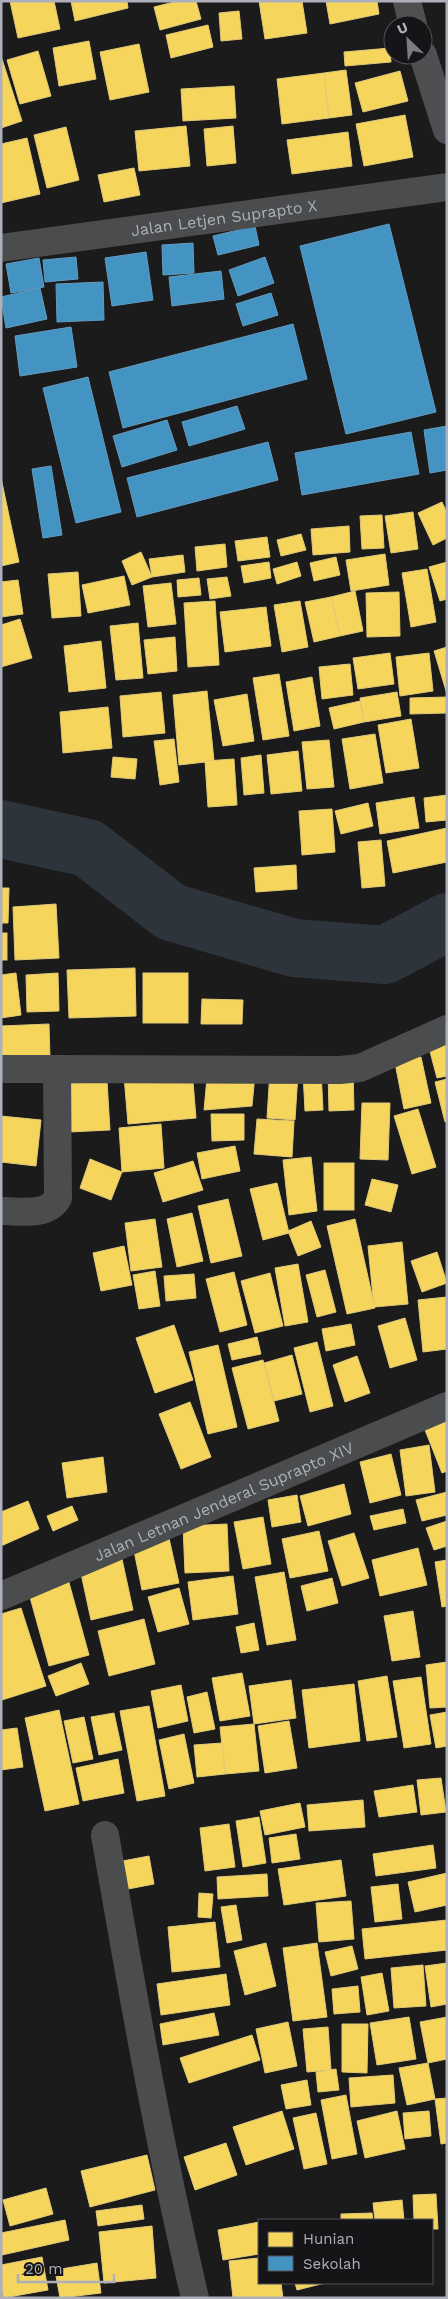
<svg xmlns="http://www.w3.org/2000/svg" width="448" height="2299" viewBox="0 0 448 2299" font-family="'Work Sans',sans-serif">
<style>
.homes{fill:#f6d55c;stroke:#e0ca78}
.schools{fill:#4393c3;stroke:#639cc0}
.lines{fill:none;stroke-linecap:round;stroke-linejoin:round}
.river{stroke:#2e343c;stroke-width:58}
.minor{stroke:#4b4c4d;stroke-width:28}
.secondary{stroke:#4f4f52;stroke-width:28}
.labels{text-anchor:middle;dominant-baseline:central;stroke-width:5;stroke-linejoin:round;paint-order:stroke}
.street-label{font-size:16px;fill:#adb0ba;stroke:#151517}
</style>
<rect width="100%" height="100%" fill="#1b1b1b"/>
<g class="homes">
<path d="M 10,1 L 54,1 L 60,29 L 18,38 Z"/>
<path d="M 71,1 L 127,1 L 128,8 L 75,21 Z"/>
<path d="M 178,1 L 196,1 L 201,19 L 160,30 L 154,7 Z"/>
<path d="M 259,1 L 302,1 L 307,33 L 265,39 Z"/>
<path d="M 326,1 L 377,1 L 379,14 L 330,24 Z"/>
<path d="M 239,11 L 242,39 L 221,41 L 219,13 Z"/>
<path d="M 208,25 L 213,47 L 171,58 L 166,35 Z"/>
<path d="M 89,41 L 96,79 L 59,86 L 53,48 Z"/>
<path d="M 139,44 L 149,92 L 110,100 L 100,52 Z"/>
<path d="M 390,48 L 391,62 L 345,66 L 344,52 Z"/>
<path d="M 38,51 L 51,96 L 20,104 L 7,60 Z"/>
<path d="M 1,56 L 22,121 L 1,128 Z"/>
<path d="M 346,70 L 352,115 L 329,118 L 324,73 Z"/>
<path d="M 400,71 L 408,101 L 363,112 L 355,83 Z"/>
<path d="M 324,73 L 329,118 L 282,124 L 277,79 Z"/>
<path d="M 234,86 L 236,118 L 183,121 L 181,89 Z"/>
<path d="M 405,115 L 413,157 L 364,166 L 356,124 Z"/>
<path d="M 186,126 L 190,166 L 139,171 L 135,131 Z"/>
<path d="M 233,126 L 236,163 L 207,166 L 204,129 Z"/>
<path d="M 66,127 L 79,180 L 47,188 L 34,135 Z"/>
<path d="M 348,132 L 352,166 L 292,174 L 287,140 Z"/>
<path d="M 27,138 L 40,194 L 1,203 L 1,144 Z"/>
<path d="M 134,168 L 140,195 L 104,202 L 98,175 Z"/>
<path d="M 1,478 L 19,562 L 1,566 Z"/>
<path d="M 442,502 L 447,513 L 447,538 L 433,545 L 418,513 Z"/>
<path d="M 413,512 L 418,549 L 391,553 L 385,516 Z"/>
<path d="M 382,515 L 384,548 L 362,549 L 360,516 Z"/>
<path d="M 349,526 L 350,552 L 313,555 L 311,529 Z"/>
<path d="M 301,534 L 306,550 L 281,556 L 277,540 Z"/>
<path d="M 267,537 L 270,557 L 238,561 L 235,541 Z"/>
<path d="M 225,544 L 227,567 L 197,571 L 195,547 Z"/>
<path d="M 141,552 L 152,577 L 132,585 L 122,561 Z"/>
<path d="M 385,554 L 389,585 L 351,591 L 346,560 Z"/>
<path d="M 183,555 L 185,572 L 152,577 L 149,559 Z"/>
<path d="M 336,557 L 340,575 L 314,581 L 310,563 Z"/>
<path d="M 269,562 L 271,578 L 244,583 L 241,566 Z"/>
<path d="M 297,562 L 301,576 L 277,584 L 273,569 Z"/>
<path d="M 447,562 L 447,599 L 440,601 L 429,567 Z"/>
<path d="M 427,569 L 436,622 L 411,627 L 402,573 Z"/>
<path d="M 78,572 L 81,616 L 52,618 L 48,574 Z"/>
<path d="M 124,576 L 130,605 L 88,613 L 82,585 Z"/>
<path d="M 227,577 L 231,596 L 210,599 L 207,579 Z"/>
<path d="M 199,578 L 201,595 L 178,597 L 177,580 Z"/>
<path d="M 18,580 L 23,614 L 1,617 L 1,582 Z"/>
<path d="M 171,583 L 176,624 L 148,627 L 143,586 Z"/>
<path d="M 355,591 L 363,631 L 340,636 L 331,597 Z"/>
<path d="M 399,592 L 400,636 L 367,637 L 366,593 Z"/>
<path d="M 331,597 L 340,636 L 314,642 L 305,602 Z"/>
<path d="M 215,601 L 219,665 L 188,667 L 184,603 Z"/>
<path d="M 300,601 L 308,647 L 282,652 L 274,605 Z"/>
<path d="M 266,607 L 271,646 L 225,652 L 220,612 Z"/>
<path d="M 20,619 L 32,658 L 1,667 L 1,625 Z"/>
<path d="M 138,623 L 143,678 L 116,680 L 110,626 Z"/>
<path d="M 175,637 L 177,671 L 148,674 L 144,640 Z"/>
<path d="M 101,641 L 106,688 L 69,692 L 64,646 Z"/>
<path d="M 447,647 L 447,694 L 434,651 Z"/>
<path d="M 390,653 L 394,684 L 358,689 L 353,658 Z"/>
<path d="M 429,653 L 433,691 L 400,696 L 396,657 Z"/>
<path d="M 350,664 L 353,695 L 322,699 L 319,667 Z"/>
<path d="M 279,674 L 289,736 L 263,740 L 253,678 Z"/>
<path d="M 312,677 L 320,726 L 294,731 L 286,682 Z"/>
<path d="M 207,691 L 214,761 L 179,765 L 173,695 Z"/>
<path d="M 161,692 L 165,733 L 123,737 L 120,696 Z"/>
<path d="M 397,692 L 401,716 L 364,722 L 360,698 Z"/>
<path d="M 247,694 L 254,741 L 223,746 L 214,700 Z"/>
<path d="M 447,697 L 447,713 L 410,714 L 410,698 Z"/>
<path d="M 360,701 L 364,722 L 334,729 L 329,708 Z"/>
<path d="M 108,707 L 112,748 L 63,753 L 60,712 Z"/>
<path d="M 411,719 L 419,768 L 386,773 L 378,725 Z"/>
<path d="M 375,734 L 383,783 L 350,789 L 342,739 Z"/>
<path d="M 174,739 L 179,782 L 160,785 L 154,741 Z"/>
<path d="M 329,740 L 334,787 L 307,789 L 302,742 Z"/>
<path d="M 298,751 L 302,791 L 271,794 L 267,755 Z"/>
<path d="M 261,755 L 264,793 L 244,795 L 241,758 Z"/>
<path d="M 113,757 L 137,759 L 135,779 L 111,777 Z"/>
<path d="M 234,759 L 237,805 L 208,807 L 205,761 Z"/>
<path d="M 447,795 L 447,820 L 426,822 L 424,798 Z"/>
<path d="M 414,797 L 419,828 L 380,834 L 376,803 Z"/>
<path d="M 368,803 L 373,826 L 341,834 L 335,811 Z"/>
<path d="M 332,809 L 335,852 L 302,855 L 299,811 Z"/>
<path d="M 447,828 L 447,862 L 393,873 L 387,841 Z"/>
<path d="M 381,840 L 385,886 L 362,888 L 358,842 Z"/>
<path d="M 296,865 L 297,889 L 256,892 L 254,868 Z"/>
<path d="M 1,888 L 9,888 L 8,923 L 1,923 Z"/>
<path d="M 56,904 L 59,958 L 15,960 L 13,907 Z"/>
<rect x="1" y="933" width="6" height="27"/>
<path d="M 135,968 L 136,1016 L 69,1018 L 67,970 Z"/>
<path d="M 16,973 L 21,1015 L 1,1018 L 1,975 Z"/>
<path d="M 58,973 L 59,1011 L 27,1012 L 26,975 Z"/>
<rect x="143" y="973" width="45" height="50"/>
<path d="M 202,999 L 243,1000 L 242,1024 L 201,1024 Z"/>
<path d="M 49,1024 L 50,1058 L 1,1059 L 1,1026 Z"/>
<path d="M 447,1039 L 447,1076 L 437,1078 L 428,1044 Z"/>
<path d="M 421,1057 L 431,1103 L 404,1109 L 395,1063 Z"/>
<path d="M 192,1069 L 196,1118 L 128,1124 L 124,1076 Z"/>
<path d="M 353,1070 L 354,1110 L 329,1111 L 328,1071 Z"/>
<path d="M 270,1071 L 298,1073 L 295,1120 L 267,1118 Z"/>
<path d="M 321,1071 L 323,1110 L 305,1111 L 303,1073 Z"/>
<path d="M 255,1074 L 252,1106 L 204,1110 L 207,1078 Z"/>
<path d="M 447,1079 L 447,1122 L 445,1122 L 435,1082 Z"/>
<path d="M 107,1081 L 110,1130 L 69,1132 L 67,1084 Z"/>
<path d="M 362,1103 L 390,1103 L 388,1160 L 360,1159 Z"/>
<path d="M 418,1109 L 436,1167 L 412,1174 L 394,1116 Z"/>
<path d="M 211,1114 L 244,1114 L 244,1140 L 212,1141 Z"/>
<path d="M 1,1116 L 41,1120 L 36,1166 L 1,1162 Z"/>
<path d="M 257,1119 L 294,1121 L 292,1157 L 254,1154 Z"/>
<path d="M 161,1124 L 164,1168 L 122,1172 L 119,1128 Z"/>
<path d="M 235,1146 L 240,1171 L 202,1179 L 197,1153 Z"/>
<path d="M 311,1157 L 317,1211 L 289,1215 L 283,1160 Z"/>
<path d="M 90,1159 L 122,1172 L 111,1200 L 80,1188 Z"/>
<path d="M 193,1161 L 203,1190 L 163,1202 L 154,1173 Z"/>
<rect x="324" y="1163" width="30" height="47"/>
<path d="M 372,1179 L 398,1185 L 391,1212 L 365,1205 Z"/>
<path d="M 277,1183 L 289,1233 L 263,1240 L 250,1189 Z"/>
<path d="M 228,1199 L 242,1256 L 211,1263 L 198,1206 Z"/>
<path d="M 192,1213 L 203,1261 L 177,1267 L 167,1219 Z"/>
<path d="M 155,1219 L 162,1267 L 131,1271 L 125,1223 Z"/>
<path d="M 355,1219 L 375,1308 L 347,1314 L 327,1226 Z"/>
<path d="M 311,1221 L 321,1247 L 298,1256 L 288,1231 Z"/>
<path d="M 402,1242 L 408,1304 L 374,1307 L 368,1246 Z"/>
<path d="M 124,1246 L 132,1285 L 101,1291 L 93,1253 Z"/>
<path d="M 437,1252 L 447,1283 L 422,1292 L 411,1261 Z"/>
<path d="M 298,1264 L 308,1322 L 285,1326 L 275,1268 Z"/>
<path d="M 325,1270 L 336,1312 L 317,1317 L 306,1275 Z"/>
<path d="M 155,1271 L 160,1306 L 139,1309 L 133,1275 Z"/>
<path d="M 234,1272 L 247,1325 L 220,1332 L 206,1279 Z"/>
<path d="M 270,1273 L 283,1326 L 255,1333 L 241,1281 Z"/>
<path d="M 194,1274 L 196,1298 L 166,1301 L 164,1276 Z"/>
<path d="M 447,1297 L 447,1349 L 423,1352 L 418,1300 Z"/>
<path d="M 405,1318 L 417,1360 L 390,1368 L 378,1326 Z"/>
<path d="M 351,1324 L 355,1345 L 326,1351 L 322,1329 Z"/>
<path d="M 174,1325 L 193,1380 L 155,1393 L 136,1338 Z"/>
<path d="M 257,1337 L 261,1354 L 232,1360 L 228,1344 Z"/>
<path d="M 317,1342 L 333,1406 L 310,1412 L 294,1348 Z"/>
<path d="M 218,1345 L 237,1427 L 208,1434 L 189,1352 Z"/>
<path d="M 292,1355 L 302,1394 L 274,1401 L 264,1363 Z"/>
<path d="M 357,1356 L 370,1393 L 345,1402 L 333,1365 Z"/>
<path d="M 263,1360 L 279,1421 L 248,1429 L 232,1368 Z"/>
<path d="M 190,1402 L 211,1457 L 181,1469 L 159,1414 Z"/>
<path d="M 447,1421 L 447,1471 L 442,1473 L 425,1430 Z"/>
<path d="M 429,1445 L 435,1492 L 406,1496 L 400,1450 Z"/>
<path d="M 391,1454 L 401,1495 L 370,1503 L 360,1462 Z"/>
<path d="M 103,1457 L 107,1492 L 67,1498 L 62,1463 Z"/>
<path d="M 344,1484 L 351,1514 L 308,1526 L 300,1496 Z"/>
<path d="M 447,1492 L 447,1515 L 422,1521 L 416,1500 Z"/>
<path d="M 297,1495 L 301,1522 L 272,1527 L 268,1500 Z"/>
<path d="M 28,1501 L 39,1529 L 1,1546 L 1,1512 Z"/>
<path d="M 72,1506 L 78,1520 L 53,1531 L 47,1516 Z"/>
<path d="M 403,1509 L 406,1523 L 374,1530 L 370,1516 Z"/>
<path d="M 263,1517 L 271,1564 L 243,1569 L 234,1522 Z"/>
<path d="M 447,1521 L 447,1546 L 434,1550 L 426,1528 Z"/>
<path d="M 227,1524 L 229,1571 L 185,1573 L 183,1526 Z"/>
<path d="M 319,1531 L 328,1571 L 290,1578 L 282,1539 Z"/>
<path d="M 354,1533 L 369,1578 L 342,1586 L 328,1541 Z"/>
<path d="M 169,1538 L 179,1583 L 142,1590 L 133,1546 Z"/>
<path d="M 418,1548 L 427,1585 L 380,1596 L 372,1560 Z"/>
<path d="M 122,1559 L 133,1610 L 91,1620 L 80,1569 Z"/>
<path d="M 447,1560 L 447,1606 L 442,1607 L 435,1562 Z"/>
<path d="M 284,1572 L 296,1640 L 267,1645 L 255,1577 Z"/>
<path d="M 233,1576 L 238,1614 L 193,1620 L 188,1582 Z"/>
<path d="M 332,1578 L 338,1603 L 307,1611 L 301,1586 Z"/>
<path d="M 68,1579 L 89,1655 L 49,1666 L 28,1590 Z"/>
<path d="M 179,1588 L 189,1624 L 158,1632 L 148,1597 Z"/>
<path d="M 21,1608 L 46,1686 L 2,1700 L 1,1614 Z"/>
<path d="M 413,1611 L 420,1657 L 392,1661 L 384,1616 Z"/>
<path d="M 144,1619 L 155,1664 L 109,1676 L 98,1631 Z"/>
<path d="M 254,1623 L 259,1650 L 241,1653 L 236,1627 Z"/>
<path d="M 447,1662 L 447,1707 L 430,1708 L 426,1665 Z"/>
<path d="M 81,1663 L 89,1684 L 56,1696 L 48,1676 Z"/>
<path d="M 242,1673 L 250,1716 L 220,1721 L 212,1678 Z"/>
<path d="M 387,1676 L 397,1737 L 367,1741 L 358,1681 Z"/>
<path d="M 421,1677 L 431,1744 L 404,1748 L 393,1681 Z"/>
<path d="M 291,1680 L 296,1718 L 254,1724 L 249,1686 Z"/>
<path d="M 354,1684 L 360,1741 L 309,1748 L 302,1690 Z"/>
<path d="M 181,1685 L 188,1721 L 158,1728 L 151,1691 Z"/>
<path d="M 207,1692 L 215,1729 L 194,1733 L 187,1697 Z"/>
<path d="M 149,1706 L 165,1796 L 137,1801 L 120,1711 Z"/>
<path d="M 59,1710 L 79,1804 L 45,1811 L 25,1718 Z"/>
<path d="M 447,1712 L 447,1746 L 436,1748 L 430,1715 Z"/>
<path d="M 114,1713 L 122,1750 L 99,1755 L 91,1717 Z"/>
<path d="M 84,1717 L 93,1759 L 73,1763 L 64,1721 Z"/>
<path d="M 289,1721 L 297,1768 L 265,1773 L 258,1726 Z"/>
<path d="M 254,1724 L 259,1771 L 225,1774 L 220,1727 Z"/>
<path d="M 17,1728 L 23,1767 L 1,1770 L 1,1730 Z"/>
<path d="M 184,1734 L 194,1783 L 169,1789 L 159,1740 Z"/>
<path d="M 222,1743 L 225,1774 L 197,1777 L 194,1745 Z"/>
<path d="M 118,1759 L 124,1793 L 83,1801 L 76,1768 Z"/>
<path d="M 441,1778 L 446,1812 L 421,1815 L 417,1780 Z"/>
<path d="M 413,1785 L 417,1812 L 379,1817 L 374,1791 Z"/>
<path d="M 363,1800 L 365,1827 L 309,1831 L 307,1805 Z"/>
<path d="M 300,1803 L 305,1827 L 265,1835 L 260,1811 Z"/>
<path d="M 259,1817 L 266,1863 L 243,1867 L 236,1821 Z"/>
<path d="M 229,1824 L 235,1867 L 205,1871 L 200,1828 Z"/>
<path d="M 296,1834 L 300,1859 L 272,1863 L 269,1838 Z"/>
<path d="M 433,1845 L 436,1868 L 376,1876 L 373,1854 Z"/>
<path d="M 149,1856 L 154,1884 L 118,1891 L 112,1863 Z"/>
<path d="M 341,1860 L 346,1896 L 284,1905 L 278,1869 Z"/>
<path d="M 447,1873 L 447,1905 L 415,1912 L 408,1882 Z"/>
<path d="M 267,1874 L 268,1896 L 218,1899 L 217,1877 Z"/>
<path d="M 398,1884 L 402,1919 L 375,1922 L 371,1887 Z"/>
<path d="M 199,1893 L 213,1894 L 211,1918 L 198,1917 Z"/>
<path d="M 351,1901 L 354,1939 L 319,1942 L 316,1903 Z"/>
<path d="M 236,1905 L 242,1940 L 227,1943 L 221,1907 Z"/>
<path d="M 447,1920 L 447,1950 L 365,1959 L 362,1929 Z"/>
<path d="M 215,1922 L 220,1967 L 172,1972 L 168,1927 Z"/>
<path d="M 266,1943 L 276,1986 L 245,1995 L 234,1951 Z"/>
<path d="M 317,1943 L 327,2017 L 293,2021 L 283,1948 Z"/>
<path d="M 352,1946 L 358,1969 L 331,1976 L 325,1952 Z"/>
<path d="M 447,1963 L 447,2004 L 431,2007 L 425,1966 Z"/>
<path d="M 423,1965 L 426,2006 L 394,2008 L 391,1968 Z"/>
<path d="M 382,1973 L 389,2011 L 367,2015 L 361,1977 Z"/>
<path d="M 226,1974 L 230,2005 L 161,2015 L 157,1984 Z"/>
<path d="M 358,1986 L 360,2012 L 334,2014 L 332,1989 Z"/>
<path d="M 214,2013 L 219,2035 L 163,2045 L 160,2024 Z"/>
<path d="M 409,2017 L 416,2059 L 377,2065 L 370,2023 Z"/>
<path d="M 447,2017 L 447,2059 L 428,2063 L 420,2022 Z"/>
<path d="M 288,2022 L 297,2066 L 265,2073 L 256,2029 Z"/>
<path d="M 342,2024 L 368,2024 L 367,2073 L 342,2072 Z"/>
<path d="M 328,2027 L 331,2070 L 307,2072 L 303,2029 Z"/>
<path d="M 252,2035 L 260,2060 L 189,2083 L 180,2058 Z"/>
<path d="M 428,2063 L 435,2099 L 407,2105 L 399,2068 Z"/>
<path d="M 336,2069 L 339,2090 L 318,2092 L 316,2072 Z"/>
<path d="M 393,2075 L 395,2103 L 351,2107 L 349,2078 Z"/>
<path d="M 307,2080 L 311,2105 L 286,2109 L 281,2085 Z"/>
<path d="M 346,2095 L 357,2154 L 332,2159 L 321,2100 Z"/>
<path d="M 447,2098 L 447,2143 L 441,2144 L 435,2099 Z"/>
<path d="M 282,2111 L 294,2149 L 246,2165 L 233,2127 Z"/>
<path d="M 397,2111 L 405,2149 L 365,2158 L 357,2121 Z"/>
<path d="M 429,2111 L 431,2136 L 405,2139 L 403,2113 Z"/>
<path d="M 316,2113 L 327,2164 L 304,2169 L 293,2118 Z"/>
<path d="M 226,2143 L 237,2175 L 195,2190 L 184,2157 Z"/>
<path d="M 147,2155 L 155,2190 L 90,2207 L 81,2171 Z"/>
<path d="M 46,2188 L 53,2214 L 10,2226 L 3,2200 Z"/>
<path d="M 436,2194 L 438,2229 L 432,2229 L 432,2220 L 414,2220 L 413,2195 Z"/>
<path d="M 402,2200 L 404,2220 L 375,2220 L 373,2203 Z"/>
<path d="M 142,2205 L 144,2219 L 98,2226 L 96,2211 Z"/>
<path d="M 372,2213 L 373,2220 L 341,2220 L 341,2214 Z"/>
<path d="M 65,2220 L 69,2240 L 2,2255 L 1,2233 Z"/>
<path d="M 259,2222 L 259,2254 L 223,2260 L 218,2230 Z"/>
<path d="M 152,2226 L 156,2278 L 104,2283 L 99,2232 Z"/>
<path d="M 42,2257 L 48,2290 L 3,2298 L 1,2265 Z"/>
<path d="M 259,2258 L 259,2283 L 281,2283 L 283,2298 L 233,2298 L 229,2261 Z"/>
<path d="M 97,2263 L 101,2293 L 60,2298 L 55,2270 Z"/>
<path d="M 295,2283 L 325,2283 L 297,2290 Z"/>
</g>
<g class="schools">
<path d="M 389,224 L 436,412 L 346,434 L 300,246 Z"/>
<path d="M 255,226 L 259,245 L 218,255 L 213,236 Z"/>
<path d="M 193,243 L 194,273 L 163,275 L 162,245 Z"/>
<path d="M 146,252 L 153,300 L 112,306 L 105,258 Z"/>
<path d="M 76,257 L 78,279 L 45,282 L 43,260 Z"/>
<path d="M 265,257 L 274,283 L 238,296 L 229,270 Z"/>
<path d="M 39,258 L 44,287 L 11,293 L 6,264 Z"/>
<path d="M 221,271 L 224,299 L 172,306 L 169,277 Z"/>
<path d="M 103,282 L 104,320 L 57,322 L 56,284 Z"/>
<path d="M 40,288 L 47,319 L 6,328 L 1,297 Z"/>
<path d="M 271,293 L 278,315 L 243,326 L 236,304 Z"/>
<path d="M 293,324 L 307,379 L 123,428 L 109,372 Z"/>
<path d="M 71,327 L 77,367 L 20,376 L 15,336 Z"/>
<path d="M 88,377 L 121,512 L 76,523 L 43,388 Z"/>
<path d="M 237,406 L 245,429 L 189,446 L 182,422 Z"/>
<path d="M 167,420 L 177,450 L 122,467 L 113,436 Z"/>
<path d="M 447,426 L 447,470 L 430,473 L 424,430 Z"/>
<path d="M 411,432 L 419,474 L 302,495 L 295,453 Z"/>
<path d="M 268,442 L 278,480 L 137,517 L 127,478 Z"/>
<path d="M 51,466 L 62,535 L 43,538 L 32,469 Z"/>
</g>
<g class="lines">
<path class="river" d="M 1,829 L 88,848 L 171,912 L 294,948 L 385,955 L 447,922"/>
<g class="minor">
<path id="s1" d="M 1,248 L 447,187"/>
<path d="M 1,1069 L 57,1069"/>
<path d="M 1,1211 C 21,1211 47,1217 58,1198 L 57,1069 L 340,1070 L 360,1068 L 447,1029"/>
<path id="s2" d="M 1,1596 L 447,1406"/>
<path d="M 105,1835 C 132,1990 159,2145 195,2298"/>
</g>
<g class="secondary">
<path d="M 407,1 L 413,25"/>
<path d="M 423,55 L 447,130"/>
</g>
</g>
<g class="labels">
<g class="street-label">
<text stroke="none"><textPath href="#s1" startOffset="225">Jalan Letjen Suprapto X</textPath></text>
<text stroke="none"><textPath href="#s2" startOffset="242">Jalan Letnan Jenderal Suprapto XIV</textPath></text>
</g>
</g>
<rect width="448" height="2299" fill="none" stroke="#adb0ba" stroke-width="5"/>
<rect x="258" y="2219" width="175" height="65" fill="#151517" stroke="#525358"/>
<rect x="268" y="2232" width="25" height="15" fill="#f6d55c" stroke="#525358"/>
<text x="303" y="2244" font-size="15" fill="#adb0ba">Hunian</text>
<rect x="268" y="2256" width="25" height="15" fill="#4393c3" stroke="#525358"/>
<text x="303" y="2269" font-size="15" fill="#adb0ba">Sekolah</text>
<g transform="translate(408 40) rotate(335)"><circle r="24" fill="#151517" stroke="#525358"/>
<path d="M0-4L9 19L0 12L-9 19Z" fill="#7a7c82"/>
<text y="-8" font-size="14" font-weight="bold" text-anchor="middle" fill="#adb0ba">U</text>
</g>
<path d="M18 2274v8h96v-8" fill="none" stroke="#adb0ba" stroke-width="2.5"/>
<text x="25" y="2274" font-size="15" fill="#adb0ba" stroke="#151517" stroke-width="4" paint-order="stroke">20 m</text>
</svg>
